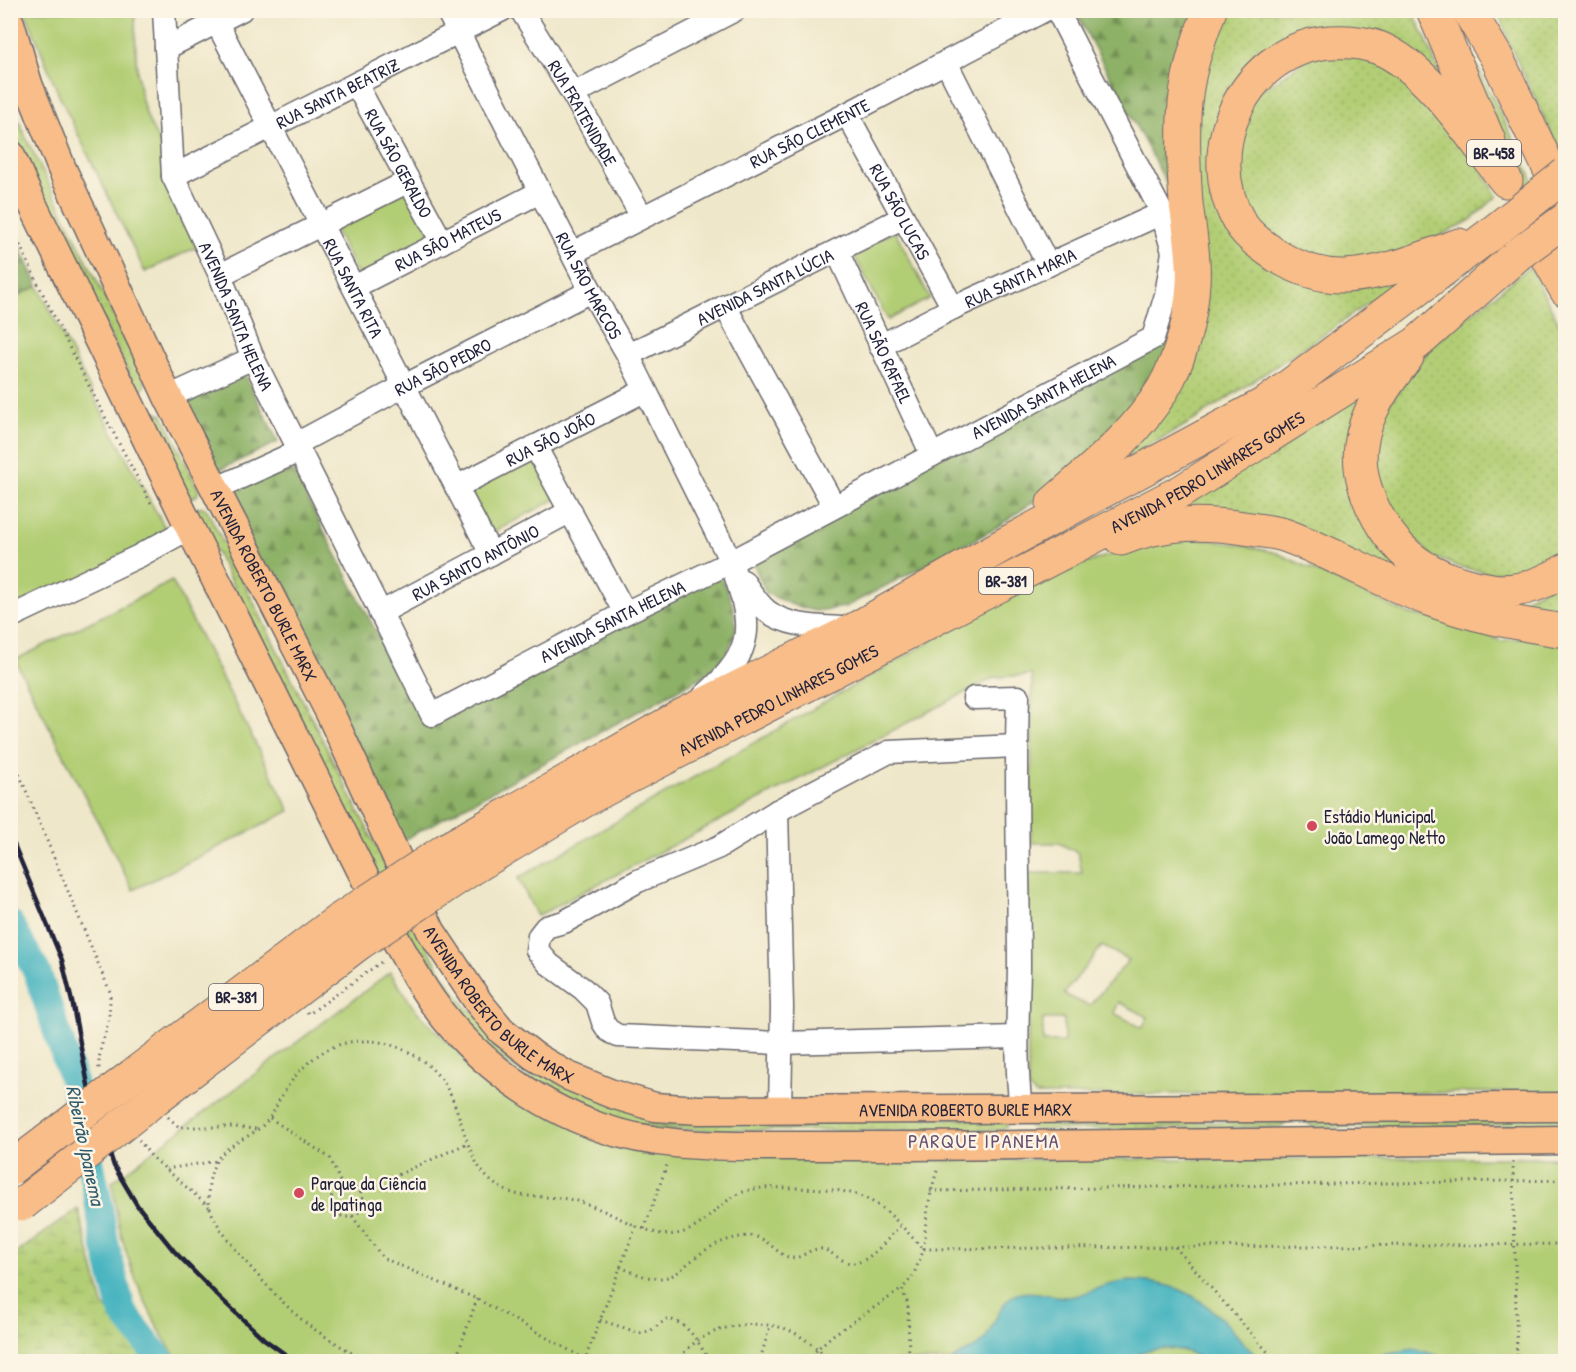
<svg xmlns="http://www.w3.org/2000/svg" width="1576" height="1372" viewBox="0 0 1576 1372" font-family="'Patrick Hand',sans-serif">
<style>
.green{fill:#b2ce75;stroke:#6a7858;stroke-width:1.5;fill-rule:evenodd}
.forest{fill:url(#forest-firs);stroke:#586a50;stroke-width:1.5}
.wetland{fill:url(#wetland-marsh);stroke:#6a7858;stroke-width:1.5}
.garden{fill:url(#garden-dots);stroke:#6a7858;stroke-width:1.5}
.water{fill:#44b3bf;stroke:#336a7d;stroke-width:1.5}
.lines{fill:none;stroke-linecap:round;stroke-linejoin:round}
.river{stroke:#44b3bf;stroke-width:28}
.minor-casing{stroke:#6a676d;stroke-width:25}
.major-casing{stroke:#6a676d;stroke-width:31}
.highway-casing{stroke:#6a676d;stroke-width:35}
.path{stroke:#6a676d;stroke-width:3;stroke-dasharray:1.5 4.5;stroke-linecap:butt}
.minor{stroke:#fff;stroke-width:22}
.major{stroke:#f8bd89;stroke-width:28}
.highway{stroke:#f8bd89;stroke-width:33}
.rail{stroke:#22223b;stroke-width:4.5}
.highway-bridge-casing{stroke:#6a676d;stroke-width:35;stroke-linecap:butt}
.highway-bridge{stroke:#f8bd89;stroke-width:33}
.poi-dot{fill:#d1495b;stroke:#fcf5e5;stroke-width:2}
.labels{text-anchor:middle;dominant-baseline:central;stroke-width:5;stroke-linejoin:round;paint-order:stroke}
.shield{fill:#fcf5e5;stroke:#63616e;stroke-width:1.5}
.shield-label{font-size:16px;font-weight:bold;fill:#22223b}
.street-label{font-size:18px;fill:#22223b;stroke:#fcf5e5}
.poi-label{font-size:18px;fill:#22223b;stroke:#fcf5e5;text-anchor:start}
.neighbourhood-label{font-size:20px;letter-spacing:1.5px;fill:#695071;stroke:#fcf5e5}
.water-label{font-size:20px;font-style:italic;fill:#305c70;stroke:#fcf5e5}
</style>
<defs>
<pattern id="forest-firs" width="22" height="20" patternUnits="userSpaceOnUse" patternTransform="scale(1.5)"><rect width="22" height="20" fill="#8db166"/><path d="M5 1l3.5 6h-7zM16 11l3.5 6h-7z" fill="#739055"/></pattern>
<pattern id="wetland-marsh" width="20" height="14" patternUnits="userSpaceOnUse" patternTransform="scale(1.5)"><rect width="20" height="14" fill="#b2ce75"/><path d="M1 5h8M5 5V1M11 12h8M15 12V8" fill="none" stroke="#99b166"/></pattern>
<pattern id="garden-dots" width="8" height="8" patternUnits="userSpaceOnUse" patternTransform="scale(1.5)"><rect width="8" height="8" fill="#b2ce75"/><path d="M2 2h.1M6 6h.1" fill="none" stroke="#99b166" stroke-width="1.8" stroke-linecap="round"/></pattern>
</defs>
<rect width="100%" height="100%" fill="#fcf5e5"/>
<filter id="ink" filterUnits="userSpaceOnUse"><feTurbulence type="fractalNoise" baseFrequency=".0167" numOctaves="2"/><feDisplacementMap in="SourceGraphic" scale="12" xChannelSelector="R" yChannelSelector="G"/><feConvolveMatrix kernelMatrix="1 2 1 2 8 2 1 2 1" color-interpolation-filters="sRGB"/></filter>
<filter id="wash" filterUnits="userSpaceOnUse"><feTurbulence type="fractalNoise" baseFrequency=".008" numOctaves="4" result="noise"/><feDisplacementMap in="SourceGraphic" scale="24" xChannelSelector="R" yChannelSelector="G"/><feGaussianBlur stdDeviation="1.35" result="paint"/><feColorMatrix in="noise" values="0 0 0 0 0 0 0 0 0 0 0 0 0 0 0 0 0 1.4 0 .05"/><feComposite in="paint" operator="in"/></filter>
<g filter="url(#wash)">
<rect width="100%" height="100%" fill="#efe7c9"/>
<g class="green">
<path d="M 25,11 L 135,11 C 136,49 134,85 149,122 L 209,241 L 145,272 L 59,95 Z"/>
<path d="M 406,184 L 434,239 L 359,277 L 331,222 Z"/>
<path d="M 895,231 L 930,298 L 888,320 L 853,253 Z"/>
<path d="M 38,286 L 99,407 L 171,539 L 11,617 L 11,299 Z"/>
<path d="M 531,452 L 556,499 L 492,533 L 467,486 Z"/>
<path d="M 1201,539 L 1243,545 L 1277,553 L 1408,614 L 1462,623 L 1500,641 L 1524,638 L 1565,645 L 1565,1092 L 1036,1095 L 1028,1088 L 1028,873 L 1082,873 L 1078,853 L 1059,843 L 1031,843 L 1032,675 L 995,677 L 537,916 L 518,878 L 996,604 C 1042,581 1091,558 1142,546 C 1161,541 1182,541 1201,539 ZM 1102,946 L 1129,960 L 1089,1006 L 1064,994 ZM 1119,1002 L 1148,1017 L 1142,1028 L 1114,1013 ZM 1043,1019 L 1064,1019 L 1064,1042 L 1043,1042 Z"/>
<path d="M 172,581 L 290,811 L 133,890 L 15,660 Z"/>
<path d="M 390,972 L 414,1008 L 442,1037 L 481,1073 L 526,1104 L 838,1160 L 1565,1158 L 1565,1361 L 178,1361 C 153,1323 134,1282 122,1238 C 117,1220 115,1201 112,1182 Z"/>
</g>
<g class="forest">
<path d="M 1075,11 L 1200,11 L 1173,354 L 1098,457 L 991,531 L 845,607 L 815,611 L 795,606 L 766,593 L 750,555 L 1163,340 L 1171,192 Z"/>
<path d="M 10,223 L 38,286 L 11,299 L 10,299 Z"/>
<path d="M 241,367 L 278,442 L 215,472 L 178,398 Z"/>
<path d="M 289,463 L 424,725 L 715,566 C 739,611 750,641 703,676 L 398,843 L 221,494 Z"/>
</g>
<path class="wetland" d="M 78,1209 L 103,1305 L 154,1361 L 11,1361 L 11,1257 Z"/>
<g class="garden">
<path d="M 1218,11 L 1412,11 L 1425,37 L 1448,95 L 1311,35 L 1217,138 L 1259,257 L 1405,277 L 1326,333 L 1191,422 L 1115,464 L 1172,395 L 1194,115 Z"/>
<path d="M 1445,11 L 1452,11 L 1462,34 L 1565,247 L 1565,263 L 1456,37 Z"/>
<path d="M 1498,11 L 1565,11 L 1566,148 L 1561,153 L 1511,48 Z"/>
<path d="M 1316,53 L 1375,56 L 1462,134 L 1497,196 L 1471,220 L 1411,251 L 1317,265 L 1259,229 L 1234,173 L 1246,114 L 1258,93 Z"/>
<path d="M 10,99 L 26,138 L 146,380 L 145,385 L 142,389 L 137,390 L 15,142 L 11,131 Z"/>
<path d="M 1530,267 L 1565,335 L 1565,545 L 1543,560 L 1517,570 L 1491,573 L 1460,567 L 1433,557 L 1394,519 L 1375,469 L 1375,442 L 1382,413 L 1432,345 Z"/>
<path d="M 1375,384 L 1357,422 L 1416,578 L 1163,517 Z"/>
<path d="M 157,413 L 163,415 L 198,489 L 198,494 L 195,497 L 188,496 L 151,419 Z"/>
<path d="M 199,507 L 203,507 L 207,510 L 417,928 L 442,974 L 467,1008 L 608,1104 L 1009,1121 L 1006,1128 L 1002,1130 L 699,1130 L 650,1126 L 603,1116 L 558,1097 L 487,1049 L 433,983 L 195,510 Z"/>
<path d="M 1565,578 L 1565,617 L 1505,609 Z"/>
<path d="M 1566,1112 L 1565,1125 L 1313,1127 L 1307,1122 Z"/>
<path d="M 1028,1122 L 1287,1122 L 1282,1127 L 1035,1130 L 1030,1127 Z"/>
</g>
<g class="water">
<path d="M 1127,1281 C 1172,1281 1195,1292 1227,1324 C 1239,1337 1249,1351 1263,1361 L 1201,1361 C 1199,1359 1197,1356 1194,1355 C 1180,1346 1140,1345 1132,1361 L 951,1361 C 962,1351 975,1351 985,1339 C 994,1326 1001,1299 1017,1294 C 1033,1289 1052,1297 1068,1297 C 1082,1296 1092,1290 1104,1286 C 1111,1284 1119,1283 1127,1281 Z"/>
<path d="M 1415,1349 L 1443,1357 L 1449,1361 L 1365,1361 L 1388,1353 Z"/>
</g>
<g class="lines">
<path class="river" d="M 10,924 L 37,972 L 72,1077 L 97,1195 L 105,1243 L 122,1311 L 162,1362"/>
</g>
</g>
<g filter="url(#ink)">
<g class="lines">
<defs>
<g id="minor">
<path id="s1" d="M 164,10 L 173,176 L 220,275 L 253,358 L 432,715 L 625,613 L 731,562 L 1153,338 L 1166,295 L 1173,252 L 1162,213 L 1057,10"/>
<path id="s2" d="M 447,10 L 591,291 L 628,355 L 731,562 C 752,624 758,649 704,696"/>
<path id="s3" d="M 521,10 L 573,94 L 642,217"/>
<path id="s4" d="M 217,23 L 491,554"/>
<path d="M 166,48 L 241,10"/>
<path d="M 946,62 L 1048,265"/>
<path id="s5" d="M 356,84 L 442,242"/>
<path d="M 573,94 L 735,10"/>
<path id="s6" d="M 847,114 L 953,308"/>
<path id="s7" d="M 173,176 L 502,10"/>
<path id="s8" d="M 837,251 L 932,455"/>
<path id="s9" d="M 572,253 L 847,114 L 1045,10"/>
<path d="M 220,275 L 409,181"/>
<path id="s10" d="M 354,287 L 540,192"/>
<path d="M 725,306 L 834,506"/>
<path id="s11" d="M 880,346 L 953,308 L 1162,213"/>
<path id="s12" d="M 628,355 L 902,218"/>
<path d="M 168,397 L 253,358"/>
<path id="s13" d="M 296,444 L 404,386 L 591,291"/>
<path d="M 535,446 L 625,613"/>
<path id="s14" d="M 456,487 L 644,391"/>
<path d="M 215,489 L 299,451"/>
<path d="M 743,581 C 750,591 757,603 767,611 C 790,629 826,626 854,629"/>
<path id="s15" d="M 380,613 L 571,511"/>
<path d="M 10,617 L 139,556 L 190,528"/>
<path d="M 974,698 L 1018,697 C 1015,787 1019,877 1019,968 C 1018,1015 1015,1062 1021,1109"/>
<path d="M 1016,746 L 889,752 L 777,811 L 719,847 L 638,881 L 564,922 L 546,927 L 539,936 L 537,950 L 549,964 L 583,989 L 597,1003 L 603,1022 L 608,1030 L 618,1036 L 780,1043 L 1017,1037"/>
<path d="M 777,811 L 782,1007 L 780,1109"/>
</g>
<g id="major">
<path id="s16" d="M 10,23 L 28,84 L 62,169 L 168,397 L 330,713 L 431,931 L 479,1003 L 502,1031 L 534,1056 L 566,1075 L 612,1094 L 655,1107 L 699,1110 L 1566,1107"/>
<path d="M 10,154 L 26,191 L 190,528 L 396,940 C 405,956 414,973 424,989 C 464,1052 529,1102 599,1127 C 655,1147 714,1146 773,1146 C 819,1146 865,1146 911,1146 C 1129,1146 1347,1142 1566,1140"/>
</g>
<g id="highway">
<path d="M 1433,10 L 1489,141"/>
<path d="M 1468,10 L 1497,58 L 1566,204"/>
<path d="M 1524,215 L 1566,290"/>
<path d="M 1459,245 C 1423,258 1385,274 1346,276 C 1322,277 1297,268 1277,256 C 1264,247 1249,237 1240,223 C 1197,150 1244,49 1330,42 C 1346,41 1364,42 1379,48 C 1429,68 1473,139 1506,181"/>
<path d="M 1407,357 C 1387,382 1365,412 1361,445 C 1355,491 1389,550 1431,571 C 1448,580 1472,587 1492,590 C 1517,594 1544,583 1566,570"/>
<path d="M 1053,503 C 1093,468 1135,435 1163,389 C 1181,358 1191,319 1193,284 C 1195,257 1189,229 1186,203 C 1184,174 1183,144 1184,116 C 1186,78 1196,45 1210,10"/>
<path d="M 1121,539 C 1166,521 1204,522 1251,529 C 1262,531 1276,532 1287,536 C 1335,554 1380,580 1428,599 C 1473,616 1518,624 1566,631"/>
<path d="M 447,849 L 681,716 L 855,629 L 1005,544 L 1268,402 L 1492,233"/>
<path id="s17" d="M 471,869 L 592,796 L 1182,491 L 1417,343 L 1517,255"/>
<path d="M 133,1075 L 339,920"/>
<path d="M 155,1099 L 358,944"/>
</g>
</defs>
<use href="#minor" class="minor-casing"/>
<use href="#major" class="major-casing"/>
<use href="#highway" class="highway-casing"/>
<g class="path">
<path d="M 10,223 C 53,319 102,412 152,505"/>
<path d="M 10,752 L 110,992 C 110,1004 110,1015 107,1026 C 103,1042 98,1053 99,1070"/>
<path d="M 307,1012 L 309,1014 L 384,960"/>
<path d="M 168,1117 L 179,1127 L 234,1127 L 256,1129"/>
<path d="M 270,1118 L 330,1158 L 342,1186"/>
<path d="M 139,1140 L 151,1156 L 209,1207"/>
<path d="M 1513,1162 L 1517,1362"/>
<path d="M 166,1169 L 217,1161"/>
<circle cx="347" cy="1201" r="16"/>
<path d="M 930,1191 L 1566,1180"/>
<path d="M 360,1192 L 468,1143"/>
<path d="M 352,1216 L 383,1258 L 477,1299 L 585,1359"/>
<path d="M 644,1229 L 668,1162"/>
<path d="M 1175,1247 L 1272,1357 L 1267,1362"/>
<path d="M 924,1249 C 925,1220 929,1195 938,1168"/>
<path d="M 620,1267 C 637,1274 655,1283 673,1275 C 679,1273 685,1265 691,1261 C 709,1246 725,1238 748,1236 C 766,1235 774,1252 788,1257 C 801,1262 808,1247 822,1249 C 835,1252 844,1267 859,1262 C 873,1258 890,1236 900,1226"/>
<path d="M 600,1320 L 640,1333 L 650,1331 L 667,1319 C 689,1322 699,1344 710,1362"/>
<path d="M 762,1353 L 770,1326"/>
<path d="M 367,1362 C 347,1350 327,1338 308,1325 C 284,1306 215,1234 209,1205 C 207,1192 209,1172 217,1160 C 230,1140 257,1137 270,1117 C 275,1111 277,1103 281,1097 C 299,1066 326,1041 363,1041 C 377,1040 390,1044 402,1049 C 424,1058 441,1075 451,1096 C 469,1135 469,1184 520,1195 C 539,1198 559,1196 577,1201 C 600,1207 620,1220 642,1228 C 652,1232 664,1236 675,1234 C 706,1230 716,1202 743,1192 C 758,1186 778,1188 794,1188 C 830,1189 858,1188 887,1212 C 900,1223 911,1237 924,1249"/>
<path d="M 455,1362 L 477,1299"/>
<path d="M 584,1362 L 636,1226"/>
<path d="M 677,1362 C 698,1328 747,1318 783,1328 C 802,1334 818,1350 834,1362"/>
<path d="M 810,1362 L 817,1349 L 833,1335 L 902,1289"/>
<path d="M 909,1362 L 908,1304 L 902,1289 L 913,1276 L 924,1249 L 1566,1244"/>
</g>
<use href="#minor" class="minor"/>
<use href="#major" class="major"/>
<use href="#highway" class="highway"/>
<path class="rail" d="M 10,835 L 62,960 L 73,1006 L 89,1090 L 114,1166 L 137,1205 L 174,1251 L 219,1297 L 264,1339 L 296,1362"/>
<defs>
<g id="highway-bridge">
<path d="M 1492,233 L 1566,174"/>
<path d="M 1517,255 L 1566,219"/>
<path d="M 339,920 L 447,849"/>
<path d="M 358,944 L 471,869"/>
<path d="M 10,1169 L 133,1075"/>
<path d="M 22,1204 L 155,1099"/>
</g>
</defs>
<use href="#highway-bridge" class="highway-bridge-casing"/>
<use href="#highway-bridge" class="highway-bridge"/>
</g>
</g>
<g class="poi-dot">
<circle cx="1312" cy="826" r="6"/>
<circle cx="299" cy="1193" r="6"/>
</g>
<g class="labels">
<g class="shield">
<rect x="1467" y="140" width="54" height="26" rx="4.5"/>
<rect x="979" y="568" width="54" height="26" rx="4.5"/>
<rect x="209" y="984" width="54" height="26" rx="4.5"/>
</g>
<g class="shield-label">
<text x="1494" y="153">BR-458</text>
<text x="1006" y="581">BR-381</text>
<text x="236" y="997">BR-381</text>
</g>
<g class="street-label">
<text stroke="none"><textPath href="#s7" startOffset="184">RUA SANTA BEATRIZ</textPath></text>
<text stroke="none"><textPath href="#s3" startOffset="120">RUA FRATENIDADE</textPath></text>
<text stroke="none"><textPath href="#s9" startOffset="266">RUA SÃO CLEMENTE</textPath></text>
<text stroke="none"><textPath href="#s5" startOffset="90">RUA SÃO GERALDO</textPath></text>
<text stroke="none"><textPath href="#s6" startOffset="111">RUA SÃO LUCAS</textPath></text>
<text stroke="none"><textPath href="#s10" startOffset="105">RUA SÃO MATEUS</textPath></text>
<text stroke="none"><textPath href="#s11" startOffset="156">RUA SANTA MARIA</textPath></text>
<text stroke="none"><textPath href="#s2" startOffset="310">RUA SÃO MARCOS</textPath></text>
<text stroke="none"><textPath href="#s12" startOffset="153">AVENIDA SANTA LÚCIA</textPath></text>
<text stroke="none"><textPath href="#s4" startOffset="298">RUA SANTA RITA</textPath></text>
<text stroke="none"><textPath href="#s1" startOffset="320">AVENIDA SANTA HELENA</textPath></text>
<text stroke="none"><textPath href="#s8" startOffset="112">RUA SÃO RAFAEL</textPath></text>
<text stroke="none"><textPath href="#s13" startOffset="166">RUA SÃO PEDRO</textPath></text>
<text stroke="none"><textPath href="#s1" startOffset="1454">AVENIDA SANTA HELENA</textPath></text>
<text stroke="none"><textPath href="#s14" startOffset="106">RUA SÃO JOÃO</textPath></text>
<text stroke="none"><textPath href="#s17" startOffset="837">AVENIDA PEDRO LINHARES GOMES</textPath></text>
<text stroke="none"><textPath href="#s15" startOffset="108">RUA SANTO ANTÔNIO</textPath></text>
<text stroke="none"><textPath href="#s16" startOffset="618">AVENIDA ROBERTO BURLE MARX</textPath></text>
<text stroke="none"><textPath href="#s1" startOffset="968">AVENIDA SANTA HELENA</textPath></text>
<text stroke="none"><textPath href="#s17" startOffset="351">AVENIDA PEDRO LINHARES GOMES</textPath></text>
<text stroke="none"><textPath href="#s16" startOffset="1104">AVENIDA ROBERTO BURLE MARX</textPath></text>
<text stroke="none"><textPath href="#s16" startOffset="1608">AVENIDA ROBERTO BURLE MARX</textPath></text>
</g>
<g class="poi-label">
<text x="1324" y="816">Estádio Municipal<tspan x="1324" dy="21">João Lamego Netto</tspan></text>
<text x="311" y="1183">Parque da Ciência<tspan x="311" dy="21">de Ipatinga</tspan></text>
</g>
<g class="neighbourhood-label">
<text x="984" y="1140">PARQUE IPANEMA</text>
</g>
<g class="water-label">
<text transform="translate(86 1145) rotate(78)">Ribeirão Ipanema</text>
</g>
</g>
<rect width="1576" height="1372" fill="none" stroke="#fcf5e5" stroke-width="36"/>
</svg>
